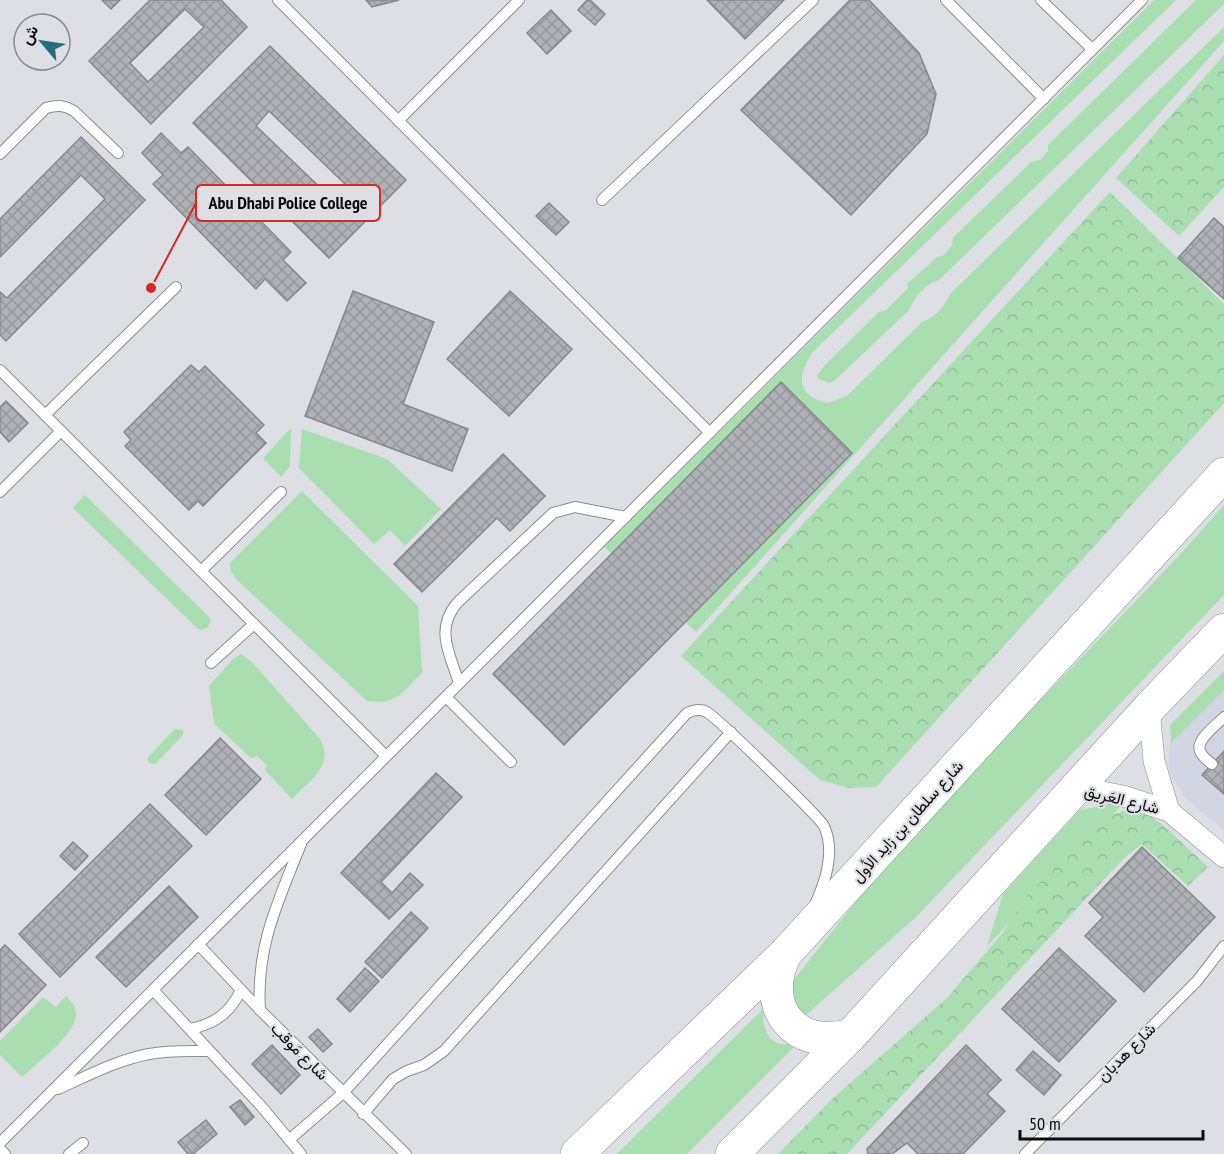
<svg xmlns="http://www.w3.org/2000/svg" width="1224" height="1154" viewBox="0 0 1224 1154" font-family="'PT Sans Narrow',Vazirmatn,sans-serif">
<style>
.built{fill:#d1d6e2}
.grass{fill:#a9deb1}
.forest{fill:url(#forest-crowns)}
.building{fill:url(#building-cross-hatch);stroke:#86888d;stroke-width:1.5;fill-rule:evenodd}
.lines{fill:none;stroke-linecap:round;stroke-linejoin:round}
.lane-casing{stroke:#8c8d92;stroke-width:12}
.street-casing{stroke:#8c8d92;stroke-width:22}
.primary-casing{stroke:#8c8d92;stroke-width:34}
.lane{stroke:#fff;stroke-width:10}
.street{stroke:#fff;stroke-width:21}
.primary{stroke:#fff;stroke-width:33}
.labels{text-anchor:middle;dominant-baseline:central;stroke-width:4.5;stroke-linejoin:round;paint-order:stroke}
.street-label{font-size:16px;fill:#0b0c0d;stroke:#dddfe4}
.leader{fill:none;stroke:#d62828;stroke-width:2}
.callout-dot{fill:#d62828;stroke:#dddfe4;stroke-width:2}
.callout{fill:#dddfe4;stroke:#d62828;stroke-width:2}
.callout-label{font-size:18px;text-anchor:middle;font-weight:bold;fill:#0b0c0d}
</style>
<defs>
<pattern id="forest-crowns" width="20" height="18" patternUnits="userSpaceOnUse" patternTransform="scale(1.5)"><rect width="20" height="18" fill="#a9deb1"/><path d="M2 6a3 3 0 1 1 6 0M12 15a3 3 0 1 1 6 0" fill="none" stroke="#90bd97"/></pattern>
<pattern id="building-cross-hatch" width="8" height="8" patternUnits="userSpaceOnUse" patternTransform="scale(1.5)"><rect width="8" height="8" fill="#afb1b6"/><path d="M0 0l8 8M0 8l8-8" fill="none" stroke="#95979b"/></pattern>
</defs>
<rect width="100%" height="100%" fill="#dddfe4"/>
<path class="built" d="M 1224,676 L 1224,831 L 1186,798 L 1169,773 L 1169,747 L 1176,728 Z"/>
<g class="grass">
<path d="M 1154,0 L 1176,0 L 812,353 C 797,377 796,395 828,403 L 847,396 L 922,322 C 936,317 944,307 950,294 L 1224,27 L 1224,41 L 696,632 L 604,547 Z"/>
<path d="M 1196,0 L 1224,0 L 1224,4 L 939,280 C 927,283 913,298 910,309 L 850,366 L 834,381 L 829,383 L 819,379 L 817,376 L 824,366 L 879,312 L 886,310 L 908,288 L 907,284 L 937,257 L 943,256 L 952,245 L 953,238 L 1031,162 L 1040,160 L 1048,151 L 1048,145 Z"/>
<path d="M 291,428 L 290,466 L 281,477 L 263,458 Z"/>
<path d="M 302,429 L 387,459 L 441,509 L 405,546 L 390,530 L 374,544 L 299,468 Z"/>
<path d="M 302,491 L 418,606 L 422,673 C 401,693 398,705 367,701 L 237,580 L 231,572 L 230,563 Z"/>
<path d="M 85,495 L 208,616 L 211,621 L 207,628 L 200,630 L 197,628 L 73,508 Z"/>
<path d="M 1224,505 L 1224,595 L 915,918 L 805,1016 L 784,992 L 901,845 L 1176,559 Z"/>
<path d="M 241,654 L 252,662 L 320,739 C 335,766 309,781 292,799 L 265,770 L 267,765 L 257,756 L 251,758 L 214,724 L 209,686 L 233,659 Z"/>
<path d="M 1224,671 L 1224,690 L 1171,743 L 1170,725 Z"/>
<path d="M 175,729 L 183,730 L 183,735 L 157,762 L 155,764 L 149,763 L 147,759 L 149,756 Z"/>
<path d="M 1126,801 L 987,946 L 1003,894 L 1080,810 Z"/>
<path d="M 66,996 C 71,1001 75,1005 76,1012 C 78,1033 37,1063 22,1077 L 0,1055 L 0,1041 L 43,997 L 56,1007 Z"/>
<path d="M 765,1007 C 759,1024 769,1050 791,1043 C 796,1042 801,1038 805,1036 L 687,1154 L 617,1154 Z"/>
</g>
<g class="forest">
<path d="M 1224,55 L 1224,187 L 1179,236 L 1116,178 Z"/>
<path d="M 1110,192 L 1224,304 L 1224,403 L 876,787 L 849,788 L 820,780 L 681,656 Z"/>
<path d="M 1138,808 L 1163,825 L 1208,867 L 1188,886 L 1142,844 L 1124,858 L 847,1154 L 778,1154 L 832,1099 L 946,999 L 1001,935 L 1027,896 L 1103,818 L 1120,812 Z"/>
</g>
<g class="building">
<path d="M 102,0 L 120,0 L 111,9 Z"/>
<path d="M 150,0 L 221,0 L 247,27 L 151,124 L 89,61 ZM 185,9 L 204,27 L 148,82 L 130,63 Z"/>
<path d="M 366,0 L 399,0 L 372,7 Z"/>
<path d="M 587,0 L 590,0 L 605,14 L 595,25 L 578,10 Z"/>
<path d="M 707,0 L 784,0 L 745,39 Z"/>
<path d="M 850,0 L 869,0 L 919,53 L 936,94 L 927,134 L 851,215 L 741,110 Z"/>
<path d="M 551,10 L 571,31 L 547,54 L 527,33 Z"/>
<path d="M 270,46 L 406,180 L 329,258 L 193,123 ZM 269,111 L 345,184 L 331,198 L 256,126 Z"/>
<path d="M 161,133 L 181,153 L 188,147 L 291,252 L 283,260 L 306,283 L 287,301 L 265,279 L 256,289 L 153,184 L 163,175 L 142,153 Z"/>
<path d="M 81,137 L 145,200 L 6,341 L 0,335 L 0,292 L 7,298 L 105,199 L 81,175 L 0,257 L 0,219 Z"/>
<path d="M 549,203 L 569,222 L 556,235 L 536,216 Z"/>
<path d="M 1214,218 L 1224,227 L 1224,299 L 1178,258 Z"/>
<path d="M 353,291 L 434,322 L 403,404 L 468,429 L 452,471 L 305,416 Z"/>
<path d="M 510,291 L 572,349 L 509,416 L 447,359 Z"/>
<path d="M 191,365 L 199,372 L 205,366 L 264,425 L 256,433 L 266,443 L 203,506 L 198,501 L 189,510 L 125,446 L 131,440 L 124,432 Z"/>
<path d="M 781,382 L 852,453 L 564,745 L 493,674 Z"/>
<path d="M 6,401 L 28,423 L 9,442 L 0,432 L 0,407 Z"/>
<path d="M 503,454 L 545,496 L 510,531 L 497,518 L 422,592 L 394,564 Z"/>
<path d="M 220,738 L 261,779 L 206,835 L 165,795 Z"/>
<path d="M 1224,751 L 1224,794 L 1202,775 Z"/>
<path d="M 436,773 L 462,797 L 381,882 L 392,893 L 410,873 L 423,885 L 389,919 L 341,873 Z"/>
<path d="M 150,804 L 192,846 L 60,977 L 19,934 Z"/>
<path d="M 73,842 L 88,856 L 75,870 L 60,856 Z"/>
<path d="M 1142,847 L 1215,917 L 1144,992 L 1085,936 L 1103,917 L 1089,903 Z"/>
<path d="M 169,886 L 198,917 L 126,987 L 96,957 Z"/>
<path d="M 411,912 L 428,928 L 382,978 L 365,962 Z"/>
<path d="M 5,945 L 46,985 L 0,1032 L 0,950 Z"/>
<path d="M 1059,948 L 1116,1001 L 1059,1062 L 1002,1009 Z"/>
<path d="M 365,968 L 379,981 L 350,1012 L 337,999 Z"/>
<path d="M 318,1029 L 332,1044 L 323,1052 L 309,1037 Z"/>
<path d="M 272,1045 L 300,1075 L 281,1094 L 252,1064 Z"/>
<path d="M 966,1045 L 1001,1080 L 987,1094 L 1005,1111 L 963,1154 L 918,1154 L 907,1143 L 892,1154 L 868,1154 L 867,1149 Z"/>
<path d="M 1033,1051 L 1061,1075 L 1044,1095 L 1016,1070 Z"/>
<path d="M 240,1100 L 254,1117 L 245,1125 L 230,1107 Z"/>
<path d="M 206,1120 L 217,1134 L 193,1154 L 188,1154 L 178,1142 Z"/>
</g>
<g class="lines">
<defs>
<g id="lane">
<path d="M 278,0 L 710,433"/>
<path d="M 946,0 L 1044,99"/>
<path d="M 1041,0 L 1092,49"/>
<path d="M 398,121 L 519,0"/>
<path d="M 0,154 L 46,108 C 57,105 64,105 74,111 L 118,153"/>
<path d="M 602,200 L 813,0"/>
<path d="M 0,370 L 386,756"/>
<path d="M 45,415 L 176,287"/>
<path d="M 0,492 L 61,431"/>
<path d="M 201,571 L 281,492"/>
<path d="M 211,663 L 254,624"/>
<path d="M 459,683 C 450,654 434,629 458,602 L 553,513 L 575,507 L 626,517"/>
<path d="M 446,697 L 511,762"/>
<path d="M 1212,764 C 1208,761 1203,757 1201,753 C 1193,741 1217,725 1224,717"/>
<path d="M 198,944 L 260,1010 L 406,1154"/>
<path d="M 153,990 L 261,1106 L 301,1154"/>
<path d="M 260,1010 C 256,946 278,902 301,844"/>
<path d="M 190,1029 C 215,1024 230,1013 241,990"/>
<path d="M 58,1089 C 87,1076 117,1060 149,1054 C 169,1050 189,1051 209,1051"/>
<path d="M 363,1114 L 393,1079 L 407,1071 L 424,1065 L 444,1051 L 731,732"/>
<path d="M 289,1140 L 343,1093 L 687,713 C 693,710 699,709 705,711 C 715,715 819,817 824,826 C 835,850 826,880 816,902"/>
<path d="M 0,1143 L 1142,0"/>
<path d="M 0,1149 L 5,1154"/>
<path d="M 69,1154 L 83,1143"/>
<path d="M 1025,1154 L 1197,981 L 1224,946"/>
</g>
<g id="street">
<path d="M 1149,708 L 1154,761 L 1169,811"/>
<path d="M 1076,787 L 1123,796 L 1169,811 L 1224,857"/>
</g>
<g id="primary">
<path d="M 785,954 C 759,1006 795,1052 851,1035"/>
<path d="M 577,1154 L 785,954 L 1224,474"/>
<path d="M 732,1154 L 851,1035 L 1149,708 L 1224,630"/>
</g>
</defs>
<use href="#lane" class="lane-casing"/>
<use href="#street" class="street-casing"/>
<use href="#primary" class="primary-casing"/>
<use href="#lane" class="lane"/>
<use href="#street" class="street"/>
<use href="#primary" class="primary"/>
</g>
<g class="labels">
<g class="street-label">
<text transform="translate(1122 799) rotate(14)">شارع العَرِيق</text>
<text transform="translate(907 821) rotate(-48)">شارع سلطان بن زايد الأول</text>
<text transform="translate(300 1051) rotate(45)">شارع مَوقب</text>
<text transform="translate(1126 1052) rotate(-45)">شارع هدبان</text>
</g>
</g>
<path class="leader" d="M151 288L196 203"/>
<circle class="callout-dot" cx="151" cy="288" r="6"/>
<rect class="callout" x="196" y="185" width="184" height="36" rx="6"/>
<g class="callout-label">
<text x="288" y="209">Abu Dhabi Police College</text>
</g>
<g transform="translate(42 42) rotate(299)"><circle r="28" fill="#dddfe4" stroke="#898b8e" stroke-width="1.5"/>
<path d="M0-4.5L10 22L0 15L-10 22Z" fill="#246e77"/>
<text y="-9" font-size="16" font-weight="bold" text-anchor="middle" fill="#0b0c0d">ش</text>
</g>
<path d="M1020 1130v9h183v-9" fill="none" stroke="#0b0c0d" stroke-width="3"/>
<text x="1029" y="1130" font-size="18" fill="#0b0c0d" stroke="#dddfe4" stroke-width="4.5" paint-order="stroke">50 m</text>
</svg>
